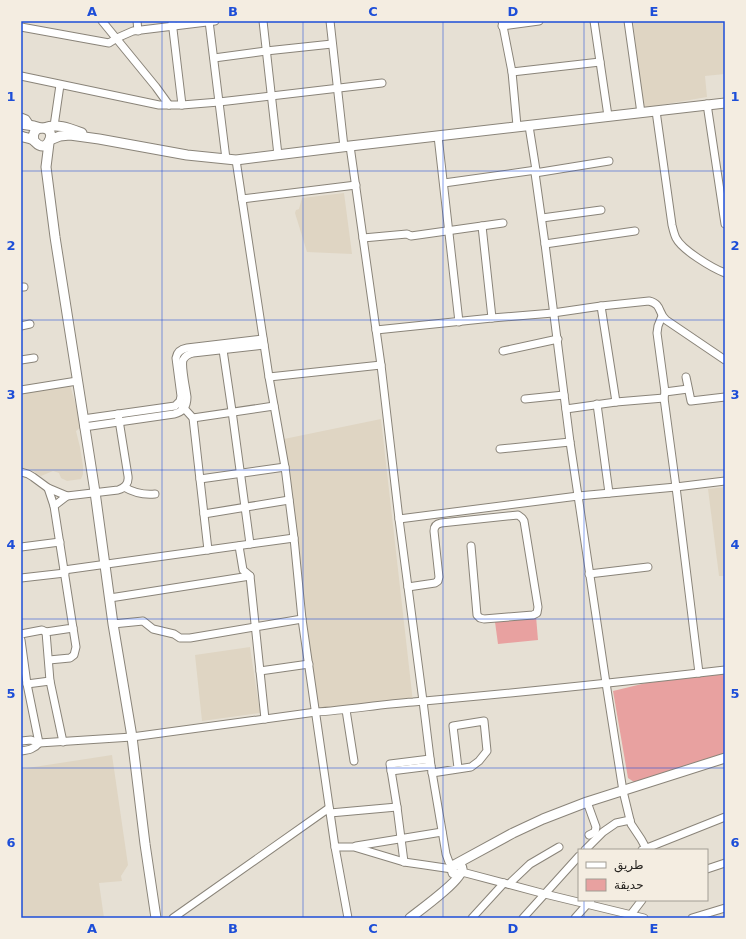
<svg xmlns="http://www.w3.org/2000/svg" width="746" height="939" viewBox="0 0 746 939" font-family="'DejaVu Sans',Vazirmatn,sans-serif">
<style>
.built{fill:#dfd5c3}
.green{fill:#e8a1a0}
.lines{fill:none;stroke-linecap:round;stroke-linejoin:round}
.minor-casing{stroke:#8a8479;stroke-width:9}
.major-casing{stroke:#8a8479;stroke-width:11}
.minor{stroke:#fff;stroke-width:7}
.major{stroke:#fff;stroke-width:9}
.grid{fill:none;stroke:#1d4ed8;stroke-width:1;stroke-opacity:0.55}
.neatline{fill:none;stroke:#1d4ed8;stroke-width:1.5}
.grid-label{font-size:13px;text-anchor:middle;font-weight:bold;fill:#1d4ed8}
</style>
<rect width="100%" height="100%" fill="#e6e0d4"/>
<g class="built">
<path d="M 633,21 L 722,21 L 725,37 L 725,74 L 705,76 L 707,97 L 643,108 Z"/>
<path d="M 344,193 L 352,254 L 307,252 L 295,213 L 296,210 L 299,209 L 302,198 Z"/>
<path d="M 70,385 L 82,426 L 76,431 L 80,447 L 83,466 L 83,474 L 81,479 L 67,481 L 61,478 L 59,473 L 53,471 L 41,476 L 33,471 L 29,469 L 21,468 L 21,392 Z"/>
<path d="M 381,419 L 413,702 L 316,712 L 284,439 Z"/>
<path d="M 725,487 L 725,576 L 719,576 L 708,489 Z"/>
<path d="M 250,647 L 260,713 L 202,721 L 195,655 Z"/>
<path d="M 112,755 L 128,865 L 121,876 L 122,881 L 99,883 L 104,918 L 21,918 L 21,769 Z"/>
</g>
<g class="green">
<path d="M 536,616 L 538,640 L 498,644 L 495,622 Z"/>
<path d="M 725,674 L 725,754 L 634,782 L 628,778 L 613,691 L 646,683 Z"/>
</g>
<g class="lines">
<defs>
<g id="minor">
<path d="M 102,21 L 156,87 L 169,105"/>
<path d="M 137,21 L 138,31"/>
<path d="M 172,21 L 182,105"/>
<path d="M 209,21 L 226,159"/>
<path d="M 263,21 L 278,155"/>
<path d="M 330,21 L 344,147"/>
<path d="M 502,21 L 512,72 L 517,126"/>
<path d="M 594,21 L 608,116"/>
<path d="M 628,21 L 641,113"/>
<path d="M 502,26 L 539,21"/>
<path d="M 21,27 L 109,43 L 117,38 L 133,31 L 215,21"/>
<path d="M 214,58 L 266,51 L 332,44"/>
<path d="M 512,72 L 600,62"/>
<path d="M 21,76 L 159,105 L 182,105 L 219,102 L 382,83"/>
<path d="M 707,104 L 725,224"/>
<path d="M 656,111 L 672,225 C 673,229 674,234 676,238 C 682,250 712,268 725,273"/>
<path d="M 21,117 L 26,119 L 30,125"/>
<path d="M 54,126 L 60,85"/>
<path d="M 529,126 L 536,170 L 535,173 L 545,244 L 570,442 L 606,683 L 623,791 L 631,824 L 641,839 L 647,850"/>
<path d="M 438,136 L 459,322"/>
<path d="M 350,146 L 381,365 L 399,519 L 423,701 L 431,766 L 446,854 L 449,862 L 453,866"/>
<path d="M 236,160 L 269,377 L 285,467 L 294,538 L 302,619 L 335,847 L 348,918"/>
<path d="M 535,173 L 609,161"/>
<path d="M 444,183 L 536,170"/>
<path d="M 242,199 L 356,185"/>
<path d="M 542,218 L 601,210"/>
<path d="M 482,226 L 492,318"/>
<path d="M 363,238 L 407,234 L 411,236 L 503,223"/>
<path d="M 545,244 L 635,231"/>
<path d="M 21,287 L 24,287"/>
<path d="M 601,306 L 616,402"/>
<path d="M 662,316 L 658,326 L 657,333 L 665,392 L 664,398 L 676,487 L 699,673"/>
<path d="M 21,326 L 30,324"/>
<path d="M 376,330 L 492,318 L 553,313 L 601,306 L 649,301 C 662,304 658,313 666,320 L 725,360"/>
<path d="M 223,350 L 232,411 L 250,544"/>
<path d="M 503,351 L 558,339"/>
<path d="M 21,360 L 34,358"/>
<path d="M 269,377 L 381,365"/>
<path d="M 686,377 L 691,401 L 725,397"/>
<path d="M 21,390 L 77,381"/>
<path d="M 665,392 L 688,389"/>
<path d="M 525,399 L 564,395"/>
<path d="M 597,404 L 609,493"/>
<path d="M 182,406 L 193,418 L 208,550"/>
<path d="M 566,409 L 616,402 L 664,398"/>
<path d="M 193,418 L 274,406"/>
<path d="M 83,419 L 175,406 L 180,401 L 181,396 L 176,358 C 177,352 181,349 187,348 L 263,339"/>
<path d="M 84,427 L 174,414 C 183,412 187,406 187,397 C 186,389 181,367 183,360 C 185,356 189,354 193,353 L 264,345"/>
<path d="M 500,449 L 570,442"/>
<path d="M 21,472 L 28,474 L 33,477 L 48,488 L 67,496"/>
<path d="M 200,479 L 285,467"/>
<path d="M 124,487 C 134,493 144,495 155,494"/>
<path d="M 48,488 L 54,506"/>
<path d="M 204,514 L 289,500"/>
<path d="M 399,519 L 578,496 L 676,487 L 725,481"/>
<path d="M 239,546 L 243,570 L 250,576 L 265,719"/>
<path d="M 21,547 L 60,542"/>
<path d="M 64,570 L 294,538"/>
<path d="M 589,574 L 648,567"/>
<path d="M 21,578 L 65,573"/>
<path d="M 408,587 L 435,583 L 438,581 L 439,577 L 434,531 C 434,527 436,524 441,523 L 518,515 L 522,518 L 524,521 L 538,607 L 537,613 L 533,615 L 484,619 L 480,618 L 477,615 L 471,546"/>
<path d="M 110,598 L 250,576"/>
<path d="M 113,624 L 143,621 L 153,629 L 174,634 L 180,638 L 190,638 L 302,619"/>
<path d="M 21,634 L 42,630 L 46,632"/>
<path d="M 21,640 L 27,684 L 39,743"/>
<path d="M 49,660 L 70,658 L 74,655 L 76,647 L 73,628"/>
<path d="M 260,671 L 309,664"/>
<path d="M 27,684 L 50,681"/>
<path d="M 346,710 L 354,761"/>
<path d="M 21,741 L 31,740 L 39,743 L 132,737 L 316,712 C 349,710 381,704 413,702 C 517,693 621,682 725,670"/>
<path d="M 63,742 L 50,681 L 46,632 L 73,628 L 54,506 L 67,496 L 118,490 C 125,488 129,483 128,476 L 118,414"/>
<path d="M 21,751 C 29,750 34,749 39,743"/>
<path d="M 391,771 L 431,766"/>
<path d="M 432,773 L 471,767 L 479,761 L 487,751 L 484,721 L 453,726 L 458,768"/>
<path d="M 587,802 L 596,827 L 595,832 L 589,835"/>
<path d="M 330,813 L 397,807"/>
<path d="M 356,846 L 442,832"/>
<path d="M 335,847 L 354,847 L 404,862 L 425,865 L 452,869"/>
<path d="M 585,850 L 603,832 L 616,823 L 630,820"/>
<path d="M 642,850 L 725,817"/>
<path d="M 404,862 L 397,807 L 390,764 L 430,759"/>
<path d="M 707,869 L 725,863"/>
<path d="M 462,872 L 545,894 L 644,918"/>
<path d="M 509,884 L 530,864 L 559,847"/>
<path d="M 629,917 L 642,900"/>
<path d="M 173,918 L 329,808"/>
<path d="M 472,918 L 504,883"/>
<path d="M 523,918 L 579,856"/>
<path d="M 575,918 L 591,900"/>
<path d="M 692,918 L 725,908"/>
</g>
<g id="major">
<path d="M 21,124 L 34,126 L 41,128"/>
<path d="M 44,128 C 57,123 69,128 82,133"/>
<path d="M 21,136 C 25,138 30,138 33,140 C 37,143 38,147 44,146 C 47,145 49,142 50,139 C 55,125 29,123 34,141"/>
<path d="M 50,140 L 60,136 L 70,135 L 99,139 L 187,155 L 236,160 L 350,146 L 725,103"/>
<path d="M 49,143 L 46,167 L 55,237 L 95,492 L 113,624 L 132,737 L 145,844 L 156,918"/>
<path d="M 456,864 L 513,833 L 543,819 L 587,802 L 725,758"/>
<path d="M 410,918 C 419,911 463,879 462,869 C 462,866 460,865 458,864 L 453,866 L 452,869 L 453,873 L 458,875 L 461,873"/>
</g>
</defs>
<use href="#minor" class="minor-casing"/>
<use href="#major" class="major-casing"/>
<use href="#minor" class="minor"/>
<use href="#major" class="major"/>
</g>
<path class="grid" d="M 162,21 L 162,918M 303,21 L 303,918M 443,21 L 443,918M 584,21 L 584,850M 21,171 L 725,171M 21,320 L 725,320M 21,470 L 725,470M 21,619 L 725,619M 21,768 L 725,768M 584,900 L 584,918"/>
<rect width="746" height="939" fill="none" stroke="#f4ede1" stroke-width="44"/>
<rect x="578" y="849" width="130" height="52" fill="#f4ede1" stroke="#a29d94"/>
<rect x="586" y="862" width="20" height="6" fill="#ffffff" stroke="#a29d94"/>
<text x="614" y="869" font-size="12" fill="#272420">طريق</text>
<rect x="586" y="879" width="20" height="12" fill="#e8a1a0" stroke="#a29d94"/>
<text x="614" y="889" font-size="12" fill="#272420">حديقة</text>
<rect x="22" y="22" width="702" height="895" class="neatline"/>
<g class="grid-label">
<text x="92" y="16">A</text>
<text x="233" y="16">B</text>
<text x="373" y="16">C</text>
<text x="513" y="16">D</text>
<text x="654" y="16">E</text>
<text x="11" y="101">1</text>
<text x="735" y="101">1</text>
<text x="11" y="250">2</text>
<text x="735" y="250">2</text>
<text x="11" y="399">3</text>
<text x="735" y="399">3</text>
<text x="11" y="549">4</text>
<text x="735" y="549">4</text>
<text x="11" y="698">5</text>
<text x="735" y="698">5</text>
<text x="11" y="847">6</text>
<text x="735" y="847">6</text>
<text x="92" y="933">A</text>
<text x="233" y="933">B</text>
<text x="373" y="933">C</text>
<text x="513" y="933">D</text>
<text x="654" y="933">E</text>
</g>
</svg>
